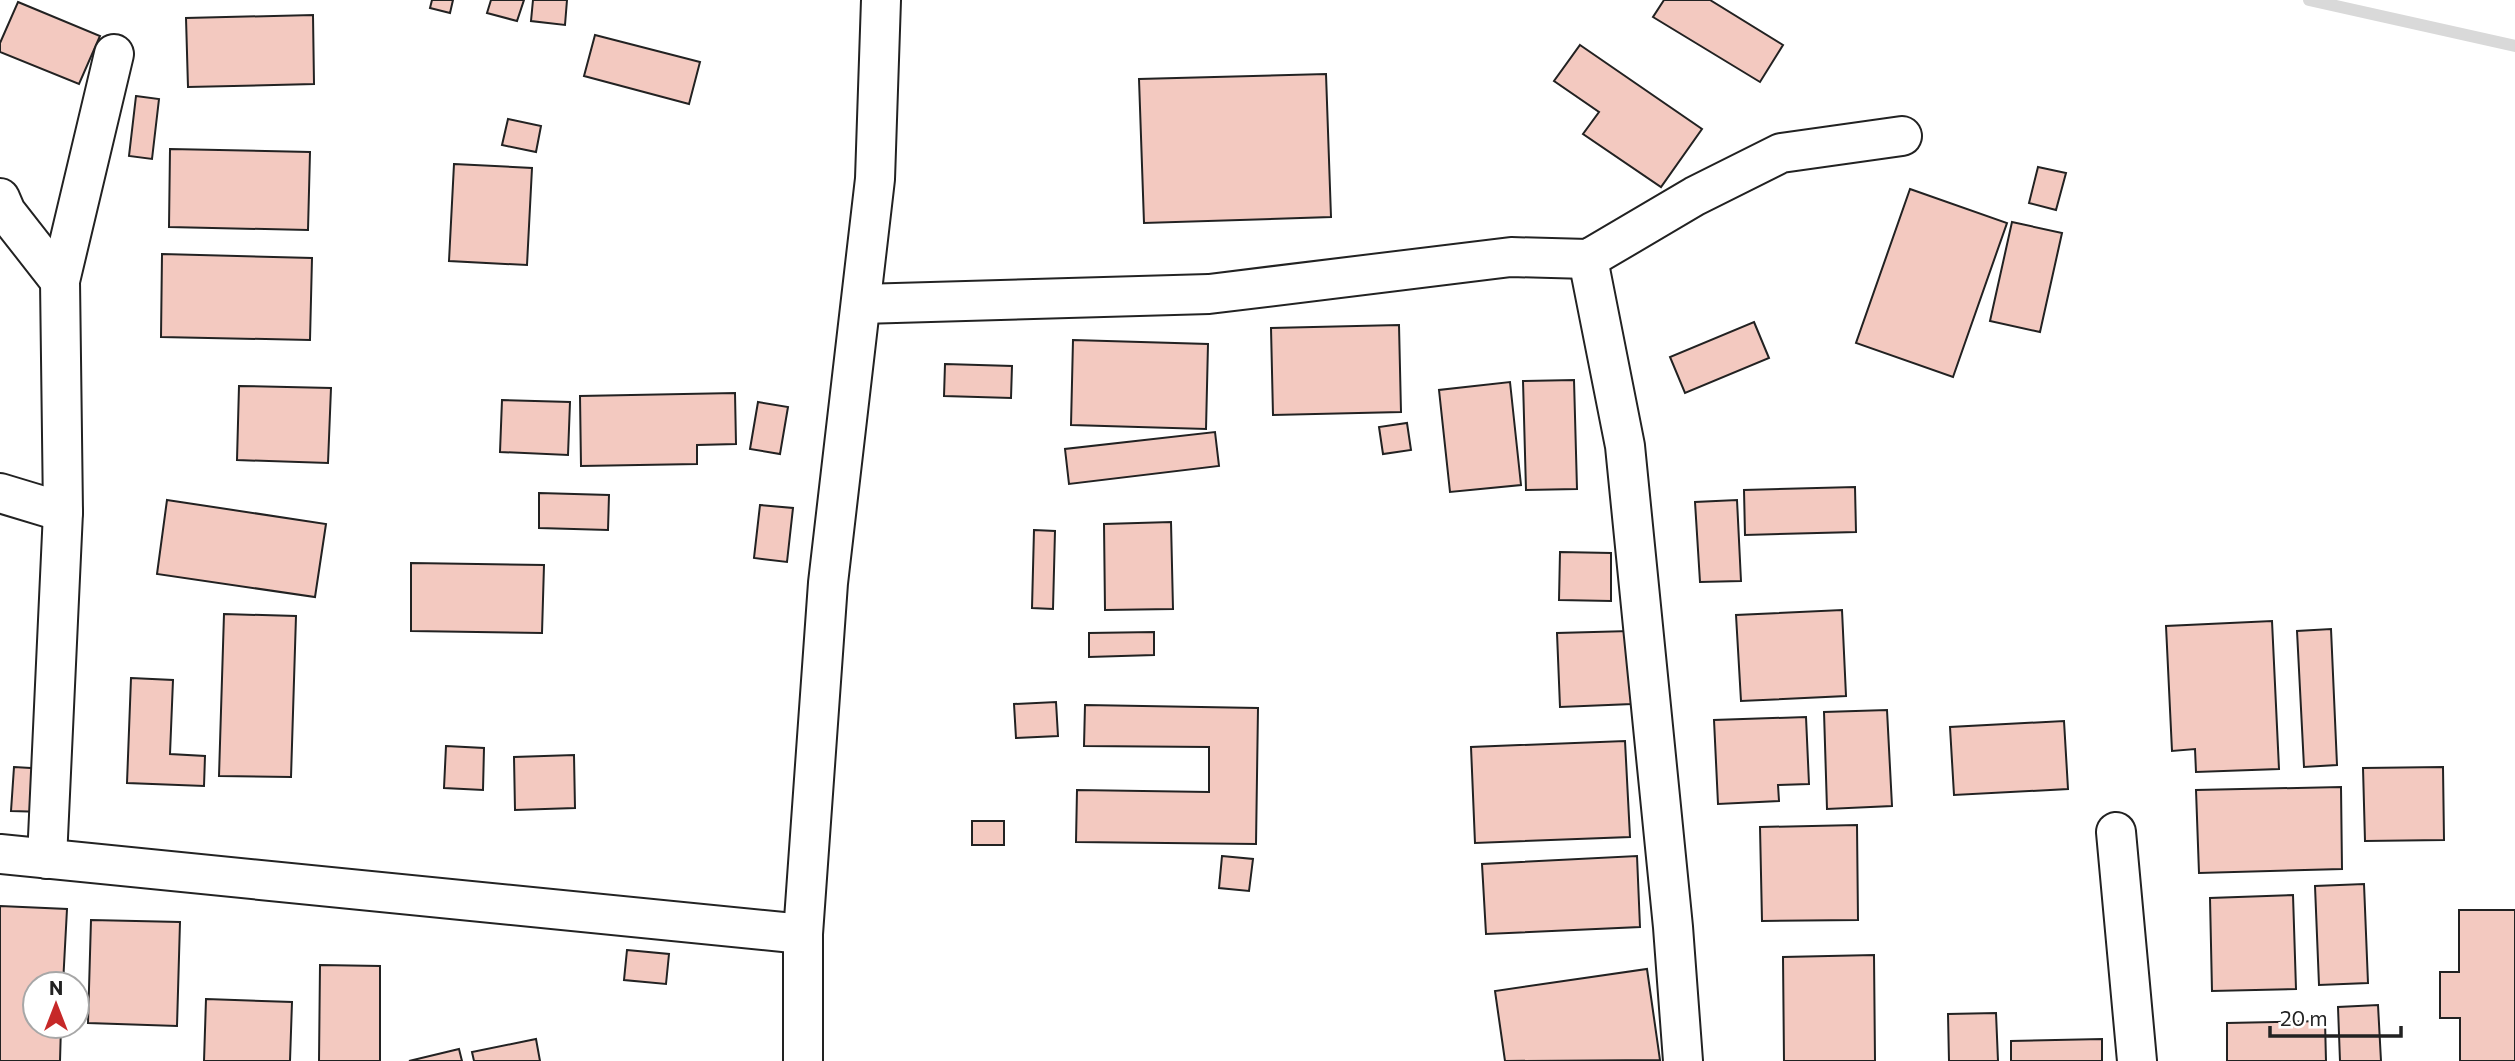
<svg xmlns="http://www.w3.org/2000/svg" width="2515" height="1061" viewBox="0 0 2515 1061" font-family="Commissioner,sans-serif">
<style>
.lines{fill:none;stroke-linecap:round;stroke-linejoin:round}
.stream{stroke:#d9d9d9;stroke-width:12}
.building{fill:#f3c9c0;stroke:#222;stroke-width:2}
.minor-casing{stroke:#222;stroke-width:42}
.primary-casing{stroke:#222;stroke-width:42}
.minor{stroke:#fff;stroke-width:38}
.primary{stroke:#fff;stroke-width:38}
</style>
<rect width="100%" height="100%" fill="#fff"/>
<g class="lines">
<path class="stream" d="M 2309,0 L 2515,46"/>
</g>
<g class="building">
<path d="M 432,0 L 453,0 L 450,13 L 430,8 Z"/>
<path d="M 491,0 L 524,0 L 517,21 L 487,13 Z"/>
<path d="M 533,0 L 567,0 L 565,25 L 531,21 Z"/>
<path d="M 1664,0 L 1710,0 L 1783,45 L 1760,82 L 1653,17 Z"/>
<path d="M 18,2 L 100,36 L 79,84 L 0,52 L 0,43 Z"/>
<path d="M 313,15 L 314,84 L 188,87 L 186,18 Z"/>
<path d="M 595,35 L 700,62 L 689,104 L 584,76 Z"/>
<path d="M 1580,45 L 1702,129 L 1661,187 L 1583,134 L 1599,112 L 1554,81 Z"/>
<path d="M 1326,74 L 1331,217 L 1144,223 L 1139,79 Z"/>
<path d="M 136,96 L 159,99 L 152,159 L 129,156 Z"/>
<path d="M 508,119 L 541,126 L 536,152 L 502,145 Z"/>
<path d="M 170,149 L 310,152 L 308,230 L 169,227 Z"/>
<path d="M 454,164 L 532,168 L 527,265 L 449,261 Z"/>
<path d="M 2038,167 L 2066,173 L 2056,210 L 2029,203 Z"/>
<path d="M 1910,189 L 2007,223 L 1953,377 L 1856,343 Z"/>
<path d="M 2012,222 L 2062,233 L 2040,332 L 1990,321 Z"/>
<path d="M 162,254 L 312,258 L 310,340 L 161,337 Z"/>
<path d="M 1754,322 L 1769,358 L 1685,393 L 1670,357 Z"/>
<path d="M 1399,325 L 1401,412 L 1273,415 L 1271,328 Z"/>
<path d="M 1073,340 L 1208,344 L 1206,429 L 1071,425 Z"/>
<path d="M 945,364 L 1012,366 L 1011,398 L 944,396 Z"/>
<path d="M 1574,380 L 1577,489 L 1526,490 L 1523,381 Z"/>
<path d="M 1510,382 L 1521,485 L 1450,492 L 1439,390 Z"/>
<path d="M 239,386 L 331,388 L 328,463 L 237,460 Z"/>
<path d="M 735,393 L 736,444 L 697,445 L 697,464 L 581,466 L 580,396 Z"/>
<path d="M 502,400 L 570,402 L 568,455 L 500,452 Z"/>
<path d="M 758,402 L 788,407 L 780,454 L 750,449 Z"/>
<path d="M 1407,423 L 1411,450 L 1383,454 L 1379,427 Z"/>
<path d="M 1215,432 L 1219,466 L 1069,484 L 1065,449 Z"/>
<path d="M 1855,487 L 1856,532 L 1745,535 L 1744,490 Z"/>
<path d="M 539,493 L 609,495 L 608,530 L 539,528 Z"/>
<path d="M 167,500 L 326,524 L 315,597 L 157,574 Z"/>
<path d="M 1737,500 L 1741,581 L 1700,582 L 1695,502 Z"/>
<path d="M 760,505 L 793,508 L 787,562 L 754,558 Z"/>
<path d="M 1171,522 L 1173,609 L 1105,610 L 1104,524 Z"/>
<path d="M 1034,530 L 1055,531 L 1053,609 L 1032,608 Z"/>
<path d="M 1560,552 L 1611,553 L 1611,601 L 1559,600 Z"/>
<path d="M 411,563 L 544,565 L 542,633 L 411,631 Z"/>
<path d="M 1842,610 L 1846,696 L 1741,701 L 1736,615 Z"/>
<path d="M 224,614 L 296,616 L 291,777 L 219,776 Z"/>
<path d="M 2272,621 L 2279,769 L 2196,772 L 2195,749 L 2172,751 L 2166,626 Z"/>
<path d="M 2331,629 L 2337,765 L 2304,767 L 2297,631 Z"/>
<path d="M 1630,631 L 1632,704 L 1560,707 L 1557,633 Z"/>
<path d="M 1154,632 L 1154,655 L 1089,657 L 1089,633 Z"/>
<path d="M 131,678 L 173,680 L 170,754 L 205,756 L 204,786 L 127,783 Z"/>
<path d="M 1056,702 L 1058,736 L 1016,738 L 1014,704 Z"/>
<path d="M 1085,705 L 1258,708 L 1256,844 L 1076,842 L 1077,790 L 1209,792 L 1209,747 L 1084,746 Z"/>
<path d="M 1887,710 L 1892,806 L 1827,809 L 1824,712 Z"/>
<path d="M 1806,717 L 1809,784 L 1778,785 L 1779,801 L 1718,804 L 1714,720 Z"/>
<path d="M 2064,721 L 2068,789 L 1954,795 L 1950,727 Z"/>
<path d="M 1625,741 L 1630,837 L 1475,843 L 1471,747 Z"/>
<path d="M 446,746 L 484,748 L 483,790 L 444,788 Z"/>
<path d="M 574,755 L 575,808 L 515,810 L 514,757 Z"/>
<path d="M 14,767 L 47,769 L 45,812 L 11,811 Z"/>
<path d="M 2443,767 L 2444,840 L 2365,841 L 2363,768 Z"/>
<path d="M 2341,787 L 2342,869 L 2199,873 L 2196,790 Z"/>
<rect x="972" y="821" width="32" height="24"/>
<path d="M 1857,825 L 1858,920 L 1762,921 L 1760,827 Z"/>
<path d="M 1222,856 L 1253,859 L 1249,891 L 1219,888 Z"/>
<path d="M 1637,856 L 1640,927 L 1486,934 L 1482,864 Z"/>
<path d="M 2364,884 L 2368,983 L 2319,985 L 2315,886 Z"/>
<path d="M 2293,895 L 2296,989 L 2212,991 L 2210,898 Z"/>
<path d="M 0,906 L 67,909 L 63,984 L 35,984 L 35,1026 L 61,1026 L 60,1061 L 0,1061 Z"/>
<path d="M 2459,910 L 2515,910 L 2515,1061 L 2460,1061 L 2460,1018 L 2440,1018 L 2440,972 L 2459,972 Z"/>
<path d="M 91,920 L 180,922 L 177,1026 L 88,1023 Z"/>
<path d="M 627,950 L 669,954 L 666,984 L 624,980 Z"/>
<path d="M 1874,955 L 1875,1061 L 1784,1061 L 1783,957 Z"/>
<path d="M 320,965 L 380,966 L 380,1061 L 319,1061 Z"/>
<path d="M 1647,969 L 1660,1060 L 1505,1061 L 1495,991 Z"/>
<path d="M 206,999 L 292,1002 L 290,1061 L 204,1061 Z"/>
<path d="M 2378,1005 L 2381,1061 L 2340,1061 L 2338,1007 Z"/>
<path d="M 1996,1013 L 1998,1061 L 1949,1061 L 1948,1014 Z"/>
<path d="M 2325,1021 L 2326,1061 L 2227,1061 L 2227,1023 Z"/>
<path d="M 536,1039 L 540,1061 L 474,1061 L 472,1052 Z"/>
<path d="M 2102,1039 L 2102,1061 L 2011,1061 L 2011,1041 Z"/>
<path d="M 459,1049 L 462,1061 L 409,1061 Z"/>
</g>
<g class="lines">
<defs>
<g id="minor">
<path d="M 0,198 L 6,212 L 60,281"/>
<path d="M 1588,259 L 1625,446 L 1673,927 L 1683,1061"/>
<path d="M 861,304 L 1209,294 L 1511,257 L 1588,259 L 1695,196 L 1781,153 L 1902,136"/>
<path d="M 0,493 L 63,512"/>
<path d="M 2116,832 L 2137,1061"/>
<path d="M 0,854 L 803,934"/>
<path d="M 47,859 L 63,512 L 60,281 L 114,54"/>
</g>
<path id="primary" d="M 803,1061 L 803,934 L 828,583 L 875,179 L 881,0"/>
</defs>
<use href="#minor" class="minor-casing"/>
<use href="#primary" class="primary-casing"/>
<use href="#minor" class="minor"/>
<use href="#primary" class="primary"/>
</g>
<g transform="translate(56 1005)"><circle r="33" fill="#ffffff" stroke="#a7a7a7" stroke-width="2"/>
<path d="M0-5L12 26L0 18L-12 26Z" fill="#c62828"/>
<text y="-10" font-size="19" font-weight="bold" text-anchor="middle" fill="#222222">N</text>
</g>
<path d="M2270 1026v10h131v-10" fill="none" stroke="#222222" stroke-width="3.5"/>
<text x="2280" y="1026" font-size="21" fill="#222222" stroke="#ffffff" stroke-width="5" paint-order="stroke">20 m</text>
</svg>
